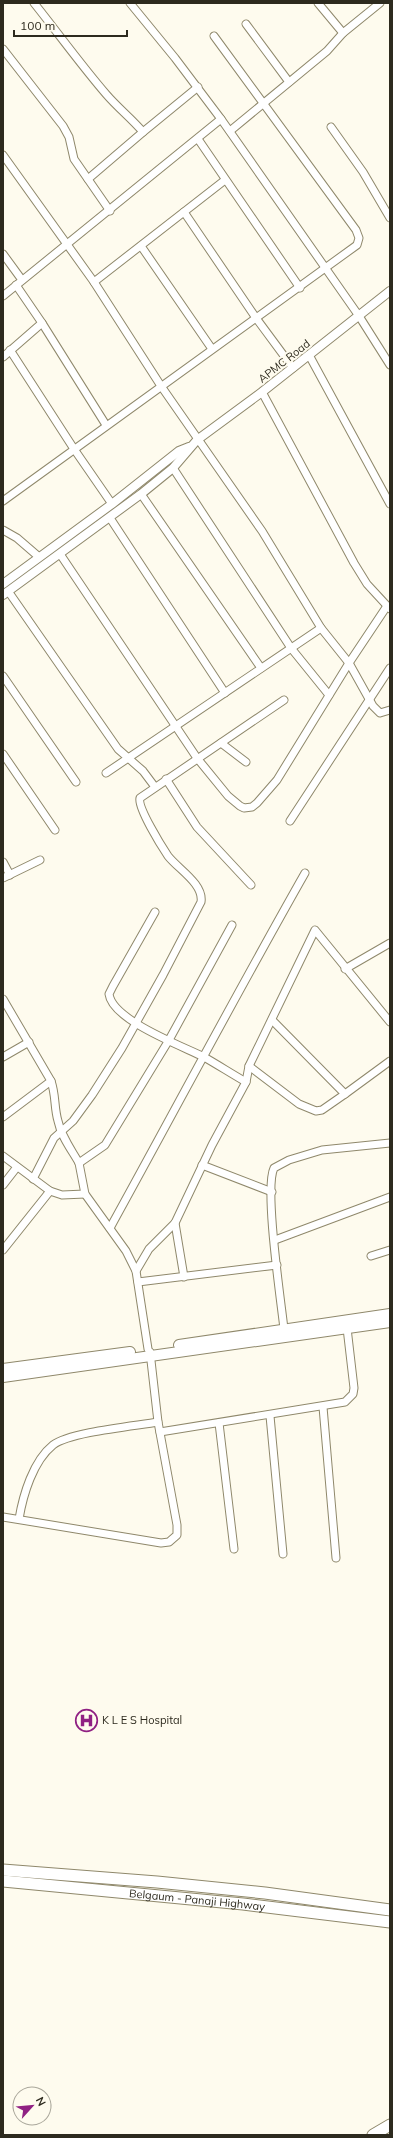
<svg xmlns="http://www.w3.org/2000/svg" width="393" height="2138" viewBox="0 0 393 2138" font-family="Mulish,sans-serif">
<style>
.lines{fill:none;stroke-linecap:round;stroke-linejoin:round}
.minor-casing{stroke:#8f886b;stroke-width:9}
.tertiary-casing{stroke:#8f886b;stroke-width:10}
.primary-casing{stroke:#8f886b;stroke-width:12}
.trunk-casing{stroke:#8f886b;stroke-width:13}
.minor{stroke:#fff;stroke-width:7}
.tertiary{stroke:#fff;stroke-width:8}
.primary{stroke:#fff;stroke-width:10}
.trunk{stroke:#fff;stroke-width:11}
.labels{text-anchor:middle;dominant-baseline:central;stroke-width:4;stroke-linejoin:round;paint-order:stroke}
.street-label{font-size:11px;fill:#2d2a1e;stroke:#fefbee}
.poi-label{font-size:11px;fill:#2d2a1e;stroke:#fefbee;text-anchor:start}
</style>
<rect width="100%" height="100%" fill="#fefbee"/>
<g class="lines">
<defs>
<g id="minor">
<path d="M 34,3 C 58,33 81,65 106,94 C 118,108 131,118 143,132"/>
<path d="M 130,3 L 175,58 L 221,119"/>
<path d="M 318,3 L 343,33"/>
<path d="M 246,24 L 289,82"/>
<path d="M 3,49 L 63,126 L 69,137 L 74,159 L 110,211"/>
<path d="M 331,127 L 363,172 L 390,218"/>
<path d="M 230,131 L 327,51 L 343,33 L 380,3"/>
<path d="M 198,139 L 300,288"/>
<path d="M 3,155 L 94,282 L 161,386 L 262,531 L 321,628 L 349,663 L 373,706 L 380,713 L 390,710"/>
<path d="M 88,179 L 143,132 L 198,87"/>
<path d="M 184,212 L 256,318 L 293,368"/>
<path d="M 141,246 L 212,349"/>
<path d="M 3,254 L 22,280"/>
<path d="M 94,282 L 225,180"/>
<path d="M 16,285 L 42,323 L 106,425"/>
<path d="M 3,296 L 221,119 L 359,316 L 390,365"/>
<path d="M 10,350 L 74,449 L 112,504"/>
<path d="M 309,355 L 390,504"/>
<path d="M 3,357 L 42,323"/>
<path d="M 262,392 L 354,563 L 367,584 L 390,609"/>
<path d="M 173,468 L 291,648 L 329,695"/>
<path d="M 141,494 L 261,668"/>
<path d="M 3,501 L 357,245 L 359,238 L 356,230 L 214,36"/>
<path d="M 110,518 L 225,693"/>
<path d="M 3,530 L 17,538 L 39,557"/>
<path d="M 60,554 L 197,758 L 228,796 L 240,806 L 244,808 L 252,807 L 257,803 L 277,780 L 349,663 L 387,606"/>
<path d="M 8,591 L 118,749 L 143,771 L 155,787"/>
<path d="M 3,676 L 76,782"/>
<path d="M 221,743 L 246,762"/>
<path d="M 3,754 L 55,830"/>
<path d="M 106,773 L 321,628"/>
<path d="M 166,779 L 197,827 L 251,885"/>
<path d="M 290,821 L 390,668"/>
<path d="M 3,862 L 10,875"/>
<path d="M 3,878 L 40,860"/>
<path d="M 155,912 L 113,986 L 109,994 C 112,1020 182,1046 204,1057 C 218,1065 232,1074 246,1082"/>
<path d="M 345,969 L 390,943"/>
<path d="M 3,999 L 51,1081 L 3,1117"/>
<path d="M 272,1020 L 345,1094"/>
<path d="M 3,1057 L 29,1042"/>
<path d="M 249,1066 L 299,1104 L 316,1111 L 322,1110 L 345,1094 L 390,1061"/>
<path d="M 51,1081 C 56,1095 54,1108 58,1121 C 61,1136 71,1149 79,1163"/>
<path d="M 3,1156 L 50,1191 L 62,1195 L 85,1194"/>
<path d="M 202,1165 L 272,1192"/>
<path d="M 33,1179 L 54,1138 L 73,1121 L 92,1095 L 122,1048 L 163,975 L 201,902 C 204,884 178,869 168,856 C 162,847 137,807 140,798 L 284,700"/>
<path d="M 3,1185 L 17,1167"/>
<path d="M 175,1223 L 184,1277"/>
<path d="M 110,1228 C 175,1110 238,991 305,873"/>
<path d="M 275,1240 L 390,1197"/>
<path d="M 3,1250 L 50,1191"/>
<path d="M 371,1256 L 390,1250"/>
<path d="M 136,1271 L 149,1249 L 175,1223 L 212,1145 L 246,1082 L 249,1066 L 315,930 L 390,1022"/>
<path d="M 138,1282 L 277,1265"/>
<path d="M 284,1329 C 281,1301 264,1188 274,1168 L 289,1160 L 322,1150 L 390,1143"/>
<path d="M 148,1349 L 136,1271 L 126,1251 L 85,1194 L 79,1163 L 105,1145 L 169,1040 L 232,925"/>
<path d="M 323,1407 L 336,1558"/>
<path d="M 270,1416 L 283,1554"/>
<path d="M 219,1423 L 234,1549"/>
<path d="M 160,1432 L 345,1402 L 353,1394 L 354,1388 L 347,1328"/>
<path d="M 3,1517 L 161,1543 L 169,1542 L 177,1535 L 177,1525 L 158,1422 L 150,1352"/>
<path d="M 19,1519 C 23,1495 33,1461 53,1445 C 70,1432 135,1426 158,1422"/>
</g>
<g id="tertiary">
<path d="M 3,584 L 112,504 L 179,451 L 189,447"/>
<path d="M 3,595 L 141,494 L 173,468 L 197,440 L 262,392 L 390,291"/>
</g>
<g id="primary">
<path d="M 179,1345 L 390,1314"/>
<path d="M 3,1369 L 130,1352"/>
<path d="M 3,1377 L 390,1322"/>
</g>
<g id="trunk">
<path d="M 3,1870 L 157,1882 L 265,1893 L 390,1910"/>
<path id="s1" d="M 3,1881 L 243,1904 L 390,1922"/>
<path d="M 373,2135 L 390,2125"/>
</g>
</defs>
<use href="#minor" class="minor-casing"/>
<use href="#tertiary" class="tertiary-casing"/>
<use href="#primary" class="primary-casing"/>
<use href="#trunk" class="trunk-casing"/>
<use href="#minor" class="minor"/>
<use href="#tertiary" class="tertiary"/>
<use href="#primary" class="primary"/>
<use href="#trunk" class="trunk"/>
</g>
<defs>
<symbol id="hospital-ring" viewBox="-11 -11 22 22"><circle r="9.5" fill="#fefbee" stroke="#902183" stroke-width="1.5"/><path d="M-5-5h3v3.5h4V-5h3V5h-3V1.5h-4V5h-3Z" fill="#902183"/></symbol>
</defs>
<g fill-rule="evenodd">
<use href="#hospital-ring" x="74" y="1708" width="25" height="25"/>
</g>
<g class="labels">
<g class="street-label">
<text transform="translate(284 361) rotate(-38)">APMC Road</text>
<text stroke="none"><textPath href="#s1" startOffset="195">Belgaum - Panaji Highway</textPath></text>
</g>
<g class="poi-label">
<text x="102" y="1720">K L E S Hospital</text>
</g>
</g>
<rect width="393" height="2138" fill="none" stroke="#2d2a1e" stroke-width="8"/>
<g transform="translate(32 2106) rotate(63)"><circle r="19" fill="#fefbee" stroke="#aaa79b"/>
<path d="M0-3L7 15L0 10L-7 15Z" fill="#902183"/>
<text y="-6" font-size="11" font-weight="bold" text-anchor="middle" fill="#2d2a1e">N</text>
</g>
<path d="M14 30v6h113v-6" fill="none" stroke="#2d2a1e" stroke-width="2"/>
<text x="20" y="30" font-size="12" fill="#2d2a1e" stroke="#fefbee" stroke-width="3" paint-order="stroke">100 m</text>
</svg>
